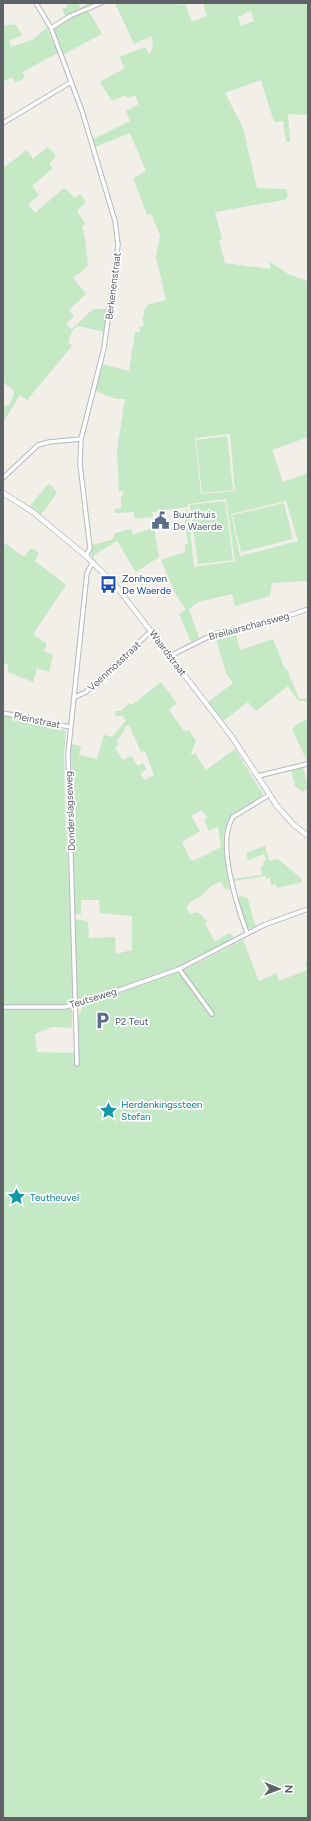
<svg xmlns="http://www.w3.org/2000/svg" width="311" height="1821" viewBox="0 0 311 1821" font-family="Figtree,sans-serif">
<style>
.green{fill:#c5e8c5;fill-rule:evenodd}
.lines{fill:none;stroke-linecap:round;stroke-linejoin:round}
.minor-casing{stroke:#b5b8bc;stroke-width:5.5}
.tertiary-casing{stroke:#b5b8bc;stroke-width:6}
.minor{stroke:#fff;stroke-width:3.5}
.tertiary{stroke:#fff;stroke-width:4.5}
.labels{text-anchor:middle;dominant-baseline:central;stroke-width:3.5;stroke-linejoin:round;paint-order:stroke}
.street-label{font-size:10px;fill:#5f6368;stroke:#fff}
.service-label{font-size:10px;fill:#4e5e75;stroke:#fff;text-anchor:start}
.transit-label{font-size:10px;fill:#164399;stroke:#fff;text-anchor:start}
.culture-label{font-size:10px;fill:#0d838f;stroke:#fff;text-anchor:start}
</style>
<rect width="100%" height="100%" fill="#f1efe8"/>
<g class="green">
<path d="M 67,3 L 78,3 L 80,8 L 89,3 L 98,3 L 66,17 L 62,9 L 67,7 Z"/>
<path d="M 115,3 L 179,3 L 180,5 L 185,4 L 192,22 L 207,16 L 203,3 L 308,3 L 308,115 L 288,114 L 290,142 L 286,142 L 283,121 L 274,122 L 261,80 L 225,93 L 243,128 L 257,188 L 286,189 L 288,196 L 284,200 L 215,212 L 222,239 L 219,241 L 225,263 L 270,269 L 270,262 L 288,274 L 308,281 L 308,437 L 272,450 L 283,482 L 308,473 L 307,581 L 272,583 L 270,596 L 235,606 L 232,594 L 198,602 L 189,609 L 199,638 L 191,642 L 179,614 L 186,610 L 175,593 L 161,560 L 185,552 L 185,544 L 188,544 L 183,511 L 188,510 L 194,567 L 235,561 L 226,499 L 188,504 L 188,507 L 152,512 L 153,517 L 135,519 L 134,512 L 115,513 L 115,509 L 121,508 L 121,496 L 123,495 L 123,491 L 119,491 L 117,450 L 125,399 L 116,399 L 95,391 L 102,364 L 129,371 L 135,332 L 140,332 L 139,327 L 144,326 L 142,316 L 144,316 L 144,309 L 147,308 L 147,305 L 166,300 L 156,257 L 160,235 L 151,214 L 147,215 L 133,178 L 146,171 L 130,133 L 95,147 L 93,139 L 130,121 L 126,111 L 139,104 L 135,95 L 127,98 L 126,95 L 112,101 L 100,82 L 125,68 L 119,57 L 145,47 L 149,54 L 153,48 L 152,36 L 134,44 ZM 251,11 L 254,21 L 241,26 L 238,17 ZM 230,434 L 235,491 L 201,494 L 195,438 ZM 286,501 L 298,541 L 240,556 L 231,514 Z"/>
<path d="M 88,10 L 102,34 L 62,55 L 54,28 L 72,18 Z"/>
<path d="M 15,24 L 22,35 L 9,41 L 11,47 L 32,40 L 47,28 L 58,53 L 22,72 L 25,78 L 15,83 L 12,77 L 3,82 L 3,26 Z"/>
<path d="M 48,147 L 56,156 L 49,164 L 53,168 L 32,186 L 39,195 L 28,205 L 35,213 L 64,188 L 75,198 L 80,194 L 86,202 L 77,211 L 85,223 L 82,227 L 85,238 L 88,266 L 73,278 L 86,294 L 69,310 L 74,316 L 66,325 L 72,329 L 93,309 L 109,309 L 105,332 L 77,326 L 72,332 L 68,342 L 72,346 L 27,400 L 20,395 L 3,422 L 3,407 L 10,404 L 14,393 L 13,390 L 4,383 L 5,381 L 3,379 L 3,168 L 27,150 L 33,159 Z"/>
<path d="M 227,436 L 233,490 L 202,493 L 196,440 Z"/>
<path d="M 48,484 L 53,487 L 57,493 L 40,516 L 29,507 Z"/>
<path d="M 225,501 L 233,560 L 198,564 L 190,505 Z"/>
<path d="M 284,503 L 293,539 L 241,552 L 232,515 Z"/>
<path d="M 154,527 L 159,557 L 136,572 L 117,541 L 94,555 L 93,559 L 91,556 L 91,545 L 112,540 L 115,533 L 131,529 L 133,535 Z"/>
<path d="M 3,542 L 24,557 L 31,548 L 39,553 L 35,561 L 66,585 L 33,634 L 47,644 L 44,651 L 53,655 L 49,672 L 37,668 L 33,682 L 8,672 L 8,665 L 3,662 Z"/>
<path d="M 235,631 L 240,650 L 273,639 L 285,669 L 287,669 L 299,699 L 308,698 L 308,701 L 298,701 L 288,686 L 256,711 L 248,702 L 223,721 L 208,702 L 233,683 L 226,673 L 215,636 Z"/>
<path d="M 161,682 L 177,703 L 169,710 L 185,732 L 189,730 L 196,741 L 191,753 L 192,755 L 195,753 L 206,770 L 235,749 L 263,794 C 257,803 242,808 233,815 C 216,828 227,872 230,890 L 224,888 L 221,882 C 209,885 212,887 203,894 C 197,899 191,900 186,908 L 190,914 L 198,912 L 208,922 L 205,924 L 215,942 L 227,934 L 231,934 L 234,939 L 180,966 L 86,1000 L 77,1001 L 75,999 L 75,1005 L 3,1006 L 3,715 L 62,729 L 66,732 L 64,755 L 65,807 L 75,990 L 74,919 L 88,921 L 89,938 L 115,937 L 116,954 L 132,950 L 132,916 L 100,913 L 99,900 L 81,900 L 81,914 L 74,914 L 71,744 L 81,746 L 79,755 L 97,759 L 104,735 L 112,737 L 126,721 L 123,716 L 115,716 L 116,711 L 121,711 L 129,703 L 132,705 ZM 129,725 L 141,752 L 145,751 L 154,775 L 145,780 L 140,774 L 146,769 L 143,763 L 138,766 L 131,756 L 123,760 L 115,748 L 119,744 L 116,741 L 125,730 L 124,727 ZM 202,810 L 207,818 L 204,820 L 209,831 L 218,827 L 221,847 L 193,861 L 190,859 L 182,842 L 200,831 L 191,816 Z"/>
<path d="M 308,720 L 308,760 L 307,761 L 292,729 L 302,721 Z"/>
<path d="M 303,766 L 308,788 L 303,792 L 295,786 L 291,769 Z"/>
<path d="M 265,846 L 269,861 L 278,859 L 302,879 L 302,882 L 277,888 L 276,884 L 271,885 L 270,878 L 266,879 L 266,876 L 234,881 L 233,879 L 262,875 L 261,866 L 264,866 L 263,862 L 266,860 L 264,854 L 248,860 L 246,853 Z"/>
<path d="M 241,896 L 247,898 C 251,906 252,917 256,926 L 247,929 L 246,927 L 237,898 Z"/>
<path d="M 243,940 L 259,981 L 276,973 L 279,981 L 307,970 L 305,963 L 308,962 L 308,1818 L 3,1818 L 3,1010 L 72,1009 L 72,1028 L 52,1027 L 35,1034 L 37,1052 L 78,1053 L 77,1019 L 83,1006 L 186,969 Z"/>
</g>
<g class="lines">
<defs>
<g id="minor">
<path d="M 36,3 L 51,28 L 82,111 L 115,221 L 118,245 L 104,348 L 81,439 L 80,464 L 90,548 L 86,556"/>
<path d="M 51,28 L 70,16 L 101,3"/>
<path d="M 3,123 L 71,82"/>
<path d="M 3,478 L 38,445 L 49,442 L 81,439"/>
<path d="M 170,656 L 212,635 L 288,616 L 308,609"/>
<path d="M 75,697 L 86,692 L 151,631"/>
<path d="M 3,713 L 70,727"/>
<path d="M 258,776 L 307,764"/>
<path d="M 247,933 C 237,906 216,842 233,817 L 269,795"/>
<path d="M 179,969 L 212,1014"/>
<path d="M 3,1007 L 65,1007 L 88,1001 L 179,969 L 264,925 L 308,909"/>
<path d="M 77,1064 L 68,754 L 87,573 L 93,562"/>
</g>
<path id="tertiary" d="M 3,493 L 33,512 L 86,556 L 116,586 L 232,737 L 277,806 L 294,825 L 308,836"/>
</defs>
<use href="#minor" class="minor-casing"/>
<use href="#tertiary" class="tertiary-casing"/>
<use href="#minor" class="minor"/>
<use href="#tertiary" class="tertiary"/>
</g>
<defs>
<symbol id="civic-bare" viewBox="-9 -9 18 18"><path d="M-.6-6.5H3V-4.5H.6V-3L4-1V1h2V6H-6V1h2V-1L-.6-3ZM-1.2 2.5V6h2.4V2.5Z" fill="#5c6f8a" stroke="#fff" stroke-width="2.5" paint-order="stroke"/></symbol>
<symbol id="bus-bare" viewBox="-9 -9 18 18"><path d="M-5-6H5V4H4V6H2V4H-2V6H-4V4H-5ZM-3.5-4V0h7V-4ZM-3.5 1.2v1.5H-2V1.2ZM2 1.2v1.5H3.5V1.2Z" fill="#1a4fb4" stroke="#fff" stroke-width="2.5" paint-order="stroke"/></symbol>
<symbol id="parking-bare" viewBox="-9 -9 18 18"><path d="M-3.5-5.5H1a3.5 3.5 0 0 1 0 7H-1V5.5H-3.5ZM-1-3.4V-.6H.8a1.4 1.4 0 0 0 0-2.8Z" fill="#5c6f8a" stroke="#fff" stroke-width="2.5" paint-order="stroke"/></symbol>
<symbol id="sight-bare" viewBox="-9 -9 18 18"><path d="M0-6L1.8-2.2L6-1.7L2.9 1.2L3.7 5.4L0 3.3L-3.7 5.4L-2.9 1.2L-6-1.7L-1.8-2.2Z" fill="#0f9aa8" stroke="#fff" stroke-width="2.5" paint-order="stroke"/></symbol>
</defs>
<g fill-rule="evenodd">
<use href="#civic-bare" x="148" y="508" width="25" height="25"/>
<use href="#bus-bare" x="96" y="572" width="25" height="25"/>
<use href="#parking-bare" x="90" y="1008" width="25" height="25"/>
<use href="#sight-bare" x="96" y="1098" width="25" height="25"/>
<use href="#sight-bare" x="4" y="1184" width="25" height="25"/>
</g>
<g class="labels">
<g class="street-label">
<text transform="translate(113 286) rotate(-83)">Berkenenstraat</text>
<text transform="translate(249 626) rotate(-15)">Breilaarschansweg</text>
<text transform="translate(168 653) rotate(53)">Waardstraat</text>
<text transform="translate(114 666) rotate(-43)">Veenmosstraat</text>
<text transform="translate(37 720) rotate(12)">Pleinstraat</text>
<text transform="translate(70 811) rotate(-92)">Donderslagseweg</text>
<text transform="translate(93 998) rotate(-17)">Teutseweg</text>
</g>
<g class="service-label">
<text x="173" y="514">Buurthuis<tspan x="173" dy="12">De Waerde</tspan></text>
<text x="115" y="1021">P2 Teut</text>
</g>
<g class="transit-label">
<text x="122" y="578">Zonhoven<tspan x="122" dy="12">De Waerde</tspan></text>
</g>
<g class="culture-label">
<text x="121" y="1104">Herdenkingssteen<tspan x="121" dy="12">Stefan</tspan></text>
<text x="30" y="1197">Teutheuvel</text>
</g>
</g>
<rect width="311" height="1821" fill="none" stroke="#5f6368" stroke-width="8"/>
<g transform="translate(279 1789) rotate(91)" stroke="#ffffff" stroke-width="3" paint-order="stroke">
<path d="M0-3L7 15L0 10L-7 15Z" fill="#5f6368"/>
<text y="-6" font-size="11" font-weight="bold" text-anchor="middle" fill="#5f6368">N</text>
</g>
</svg>
